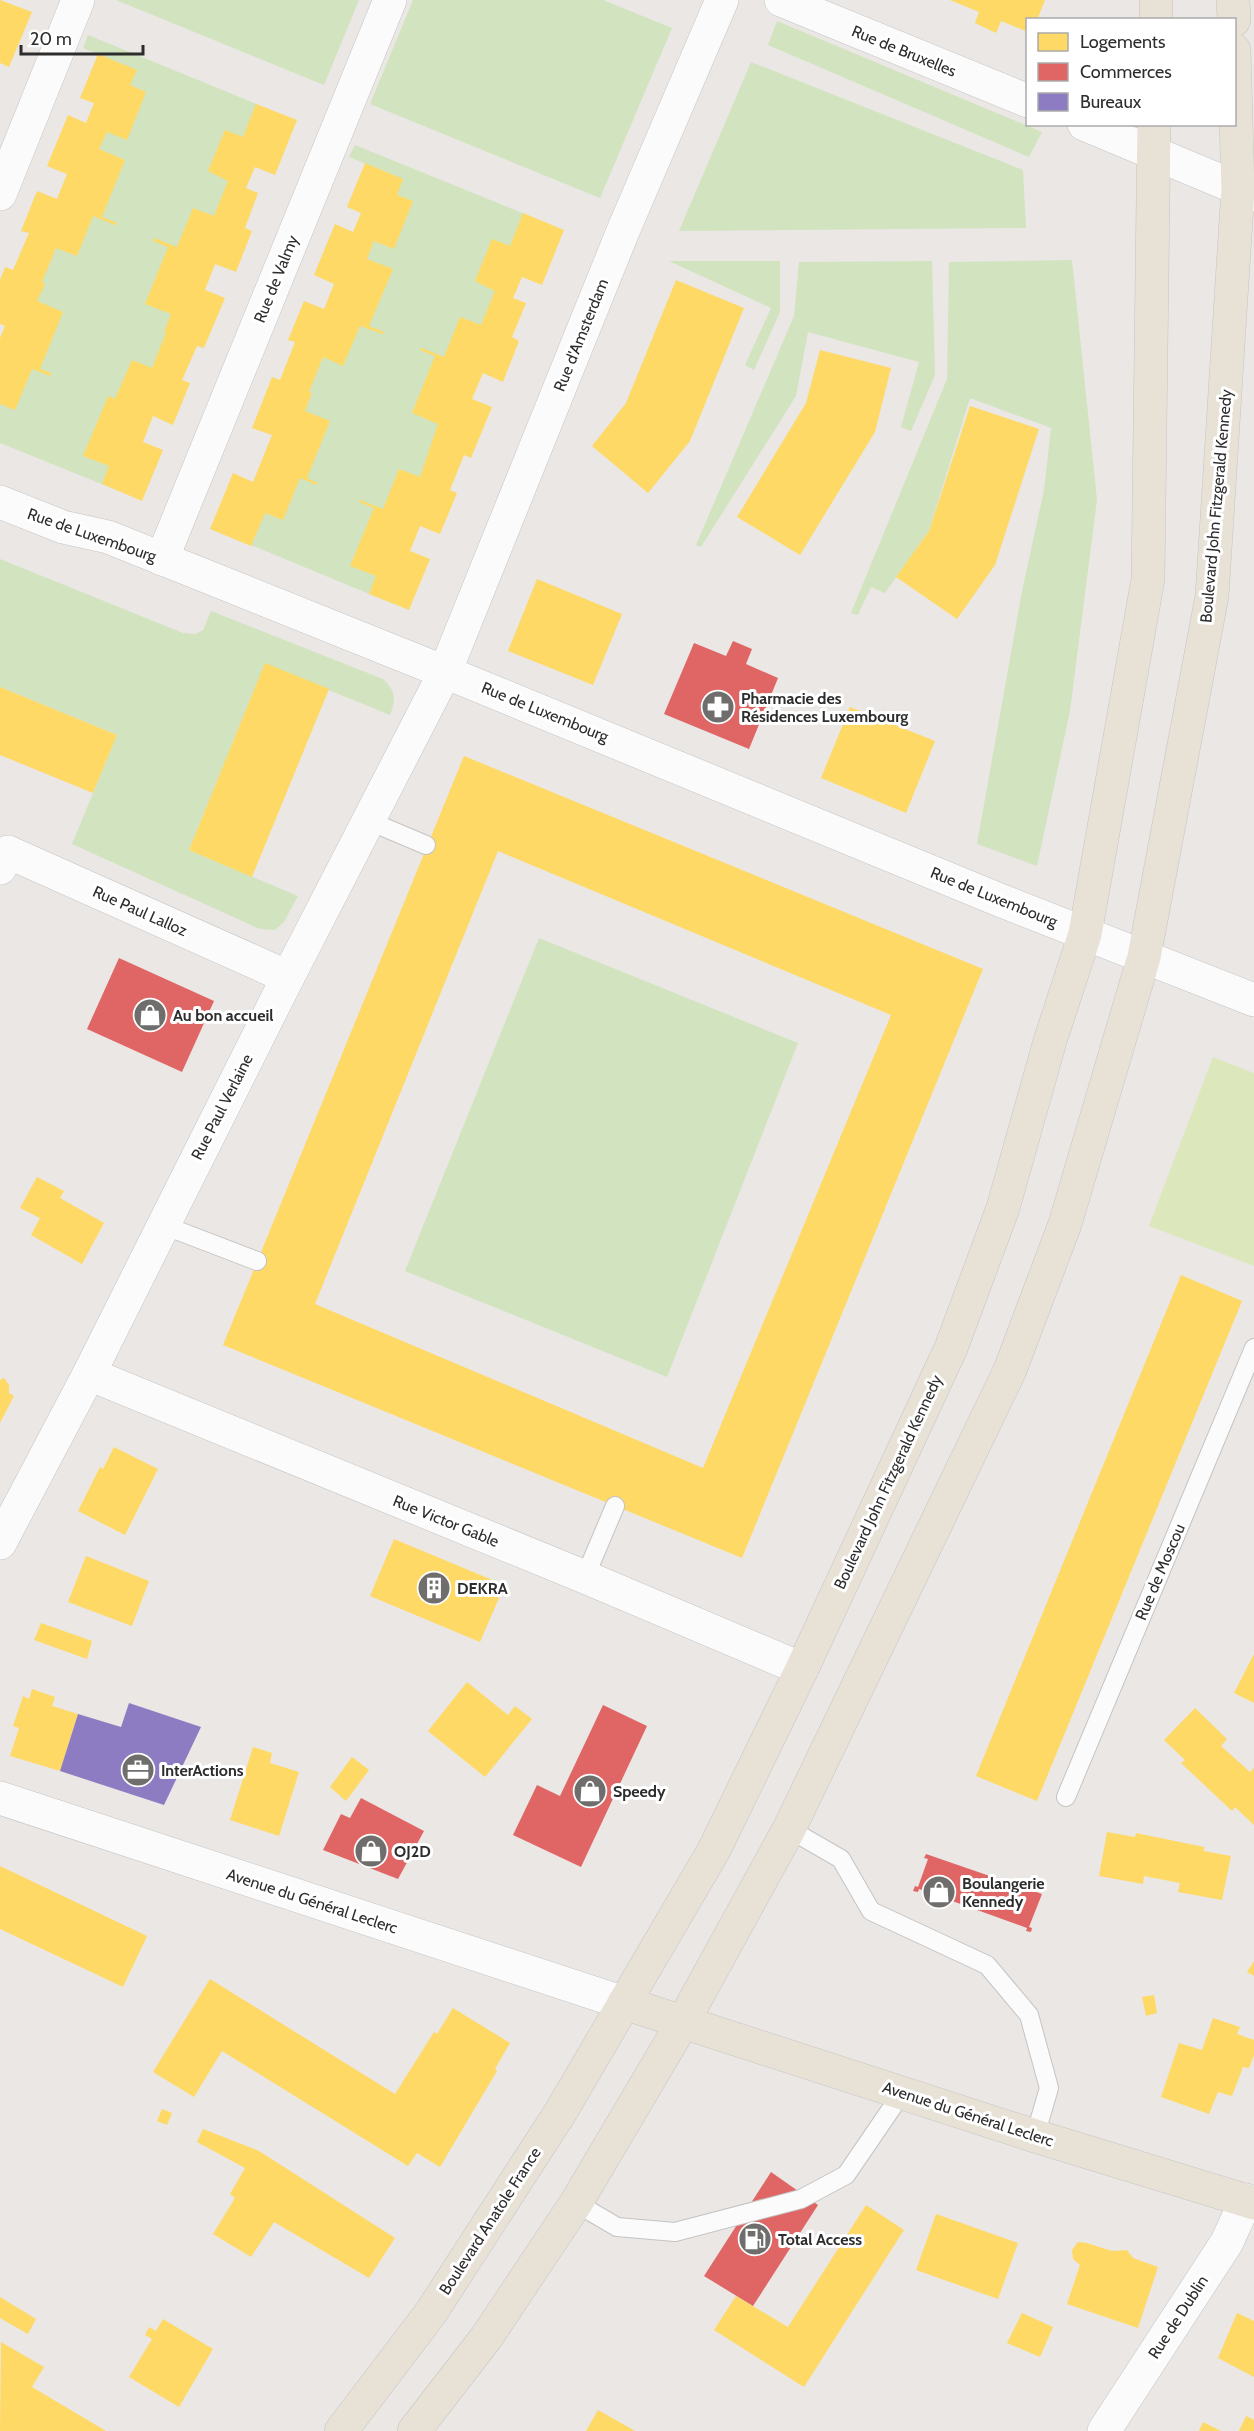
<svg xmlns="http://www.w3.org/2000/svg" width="1254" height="2431" viewBox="0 0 1254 2431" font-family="Cabin,sans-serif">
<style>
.green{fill:#d1e4bf}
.pitch{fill:#dce8bc}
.homes{fill:#ffd966;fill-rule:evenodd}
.shops{fill:#e06666}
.offices{fill:#8e7cc3}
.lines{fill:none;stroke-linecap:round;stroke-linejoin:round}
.service-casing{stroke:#c4c4c4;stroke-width:20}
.minor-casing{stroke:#c4c4c4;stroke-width:34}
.tertiary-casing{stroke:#c4c4c4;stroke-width:34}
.primary-casing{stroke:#c6c4c3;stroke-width:34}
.service{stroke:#fcfbfb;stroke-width:18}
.minor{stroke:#fcfbfb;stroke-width:33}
.tertiary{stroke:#fcfbfb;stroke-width:33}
.primary{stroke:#e7e1d6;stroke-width:33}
.labels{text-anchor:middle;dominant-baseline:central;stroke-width:6;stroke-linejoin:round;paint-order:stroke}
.street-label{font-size:16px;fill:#2d2d2d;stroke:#fff}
.poi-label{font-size:16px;font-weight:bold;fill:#2d2d2d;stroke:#fff;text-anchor:start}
</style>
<rect width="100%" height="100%" fill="#eae7e4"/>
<g class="green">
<path d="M 116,0 L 359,0 L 324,85 Z"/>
<path d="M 413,0 L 603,0 L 672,28 L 600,198 L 370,104 Z"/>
<path d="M 777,21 L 1042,132 L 1029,157 L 768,45 Z"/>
<path d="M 88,35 L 271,110 L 114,489 L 0,443 L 0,367 L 121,64 L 83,48 Z"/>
<path d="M 751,62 L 1023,170 L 1026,228 L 679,231 Z"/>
<path d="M 355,145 L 537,219 L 379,598 L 241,541 L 391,174 L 349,157 Z"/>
<path d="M 1072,260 L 1097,500 L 1070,711 L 1037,866 L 977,844 L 1022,591 L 1044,490 L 1051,428 L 970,398 L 929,531 L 885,593 L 871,587 L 858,615 L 851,613 L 947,379 L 949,262 Z"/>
<path d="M 669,261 L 780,261 L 780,312 L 754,370 L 745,365 L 771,308 Z"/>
<path d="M 932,261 L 935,375 L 911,431 L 901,427 L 919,362 L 808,332 L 796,396 L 701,547 L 696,545 L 794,316 L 799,262 Z"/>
<path d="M 0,559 L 183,633 L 195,634 L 203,630 L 211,611 L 383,679 C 396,691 396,699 390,715 L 265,664 L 189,850 L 298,896 L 284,922 L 275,930 L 260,929 L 72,844 L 117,735 L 0,687 Z"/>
<path d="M 539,938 L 798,1043 L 667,1377 L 405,1271 Z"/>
</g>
<path class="pitch" d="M 1213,1057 L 1254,1073 L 1254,1266 L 1149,1226 Z"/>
<g class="homes">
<path d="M 0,0 L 32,12 L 9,67 L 0,63 Z"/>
<path d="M 950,0 L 1045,0 L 1037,20 L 1028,20 L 1028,32 L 1001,21 L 996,33 L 975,23 L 979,12 Z"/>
<path d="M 98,54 L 137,70 L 130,85 L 146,92 L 127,140 L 107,132 L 99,149 L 125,160 L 102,217 L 117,223 L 115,225 L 93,216 L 77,256 L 56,248 L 42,282 L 45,284 L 37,301 L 63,312 L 40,369 L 51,373 L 50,376 L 32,369 L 15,410 L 0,404 L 0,338 L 5,326 L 0,324 L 0,280 L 5,267 L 13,270 L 29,233 L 21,231 L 37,191 L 57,199 L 67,174 L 47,166 L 68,115 L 86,123 L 94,103 L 80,98 Z"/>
<path d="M 256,104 L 297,120 L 275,175 L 255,167 L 246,188 L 258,193 L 245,228 L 252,231 L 236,272 L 215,264 L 205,290 L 225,298 L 204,348 L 197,346 L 182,380 L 190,383 L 173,425 L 153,416 L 143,442 L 163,450 L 142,501 L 102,484 L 109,466 L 83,456 L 107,399 L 108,396 L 115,399 L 132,360 L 152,368 L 166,333 L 164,332 L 171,314 L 145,304 L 168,247 L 153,241 L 154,238 L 177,247 L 193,208 L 214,216 L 228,181 L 208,171 L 225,130 L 243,137 Z"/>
<path d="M 365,163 L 403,179 L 397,195 L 413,201 L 394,249 L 374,241 L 367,259 L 393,269 L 369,326 L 384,332 L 383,334 L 360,326 L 343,366 L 323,357 L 309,392 L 312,393 L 305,411 L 330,421 L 307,478 L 318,483 L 317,485 L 300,478 L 283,520 L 265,513 L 251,546 L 210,529 L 233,473 L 253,482 L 272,435 L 252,428 L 272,377 L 280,380 L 295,342 L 288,340 L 304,301 L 324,309 L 334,284 L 314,275 L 335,224 L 353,232 L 361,213 L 347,207 Z"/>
<path d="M 523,213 L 564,230 L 542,285 L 522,277 L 513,298 L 526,303 L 512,337 L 519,341 L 503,382 L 483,373 L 472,399 L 492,407 L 471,458 L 464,455 L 450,490 L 457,493 L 440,534 L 420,526 L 410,551 L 430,559 L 409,610 L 369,594 L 376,576 L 350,566 L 374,508 L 359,502 L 360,500 L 383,509 L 399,469 L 420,477 L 438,424 L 412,413 L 435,356 L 420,350 L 422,348 L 444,357 L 460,317 L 481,325 L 495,291 L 475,281 L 492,239 L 510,246 Z"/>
<path d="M 676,280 L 744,308 L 690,441 L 648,493 L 592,446 L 626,403 Z"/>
<path d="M 820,350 L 891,368 L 875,432 L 800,555 L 737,517 L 806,403 Z"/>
<path d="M 970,406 L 1039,429 L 995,565 L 957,619 L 896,577 L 929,531 Z"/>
<path d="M 537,579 L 622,614 L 593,685 L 508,651 Z"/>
<path d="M 265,663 L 329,689 L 252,877 L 189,850 Z"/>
<path d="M 0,687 L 117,735 L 93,793 L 0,755 Z"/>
<path d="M 850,707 L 935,741 L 906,813 L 821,778 Z"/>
<path d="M 464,756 L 983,969 L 742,1558 L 223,1345 ZM 498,851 L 891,1015 L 703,1468 L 315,1304 Z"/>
<path d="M 37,1177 L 64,1191 L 60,1198 L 104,1223 L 82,1264 L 31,1235 L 40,1218 L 20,1208 Z"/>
<path d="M 1181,1275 L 1242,1301 L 1037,1801 L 976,1776 Z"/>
<path d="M 4,1378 L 9,1385 L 9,1393 L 14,1396 L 0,1423 L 0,1380 Z"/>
<path d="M 114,1447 L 158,1469 L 125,1535 L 78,1511 L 100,1467 L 103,1469 Z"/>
<path d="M 394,1539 L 490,1579 L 499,1598 L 480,1642 L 370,1596 Z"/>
<path d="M 86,1556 L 149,1581 L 132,1626 L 68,1602 Z"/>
<path d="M 41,1623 L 92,1641 L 87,1659 L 34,1640 Z"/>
<path d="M 1254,1654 L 1254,1703 L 1234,1693 Z"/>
<path d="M 467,1682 L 508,1715 L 515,1706 L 532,1719 L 485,1777 L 428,1731 Z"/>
<path d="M 32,1689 L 55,1697 L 52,1706 L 78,1714 L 60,1771 L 10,1756 L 19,1728 L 13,1726 L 23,1696 L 29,1699 Z"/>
<path d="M 1195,1708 L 1227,1739 L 1221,1746 L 1250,1772 L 1254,1768 L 1254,1825 L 1235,1807 L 1232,1811 L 1181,1763 L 1185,1760 L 1164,1740 Z"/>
<path d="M 253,1747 L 272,1753 L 270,1763 L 299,1772 L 279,1836 L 230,1820 Z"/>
<path d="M 352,1757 L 369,1770 L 346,1801 L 330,1787 Z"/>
<path d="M 1107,1832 L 1135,1837 L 1136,1833 L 1204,1847 L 1204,1851 L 1231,1856 L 1222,1900 L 1178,1892 L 1180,1883 L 1144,1876 L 1143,1884 L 1099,1876 Z"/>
<path d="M 0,1866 L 147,1936 L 123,1987 L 0,1929 Z"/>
<path d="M 1254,1961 L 1254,1976 L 1247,1972 Z"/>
<path d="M 210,1979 L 395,2094 L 434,2032 L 437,2034 L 453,2008 L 510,2043 L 495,2069 L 497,2071 L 440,2167 L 417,2153 L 408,2166 L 222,2051 L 194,2097 L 153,2072 Z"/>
<path d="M 1154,1995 L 1157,2013 L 1146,2016 L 1142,1997 Z"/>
<path d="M 1213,2018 L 1240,2027 L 1237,2034 L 1254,2040 L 1254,2055 L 1249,2068 L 1243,2067 L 1232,2096 L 1218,2092 L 1209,2114 L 1161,2097 L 1179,2043 L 1202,2050 Z"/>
<path d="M 162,2109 L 172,2113 L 167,2125 L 157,2121 Z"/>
<path d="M 203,2129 L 259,2151 L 395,2238 L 369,2278 L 274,2222 L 251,2257 L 213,2234 L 235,2198 L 230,2194 L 245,2168 L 197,2142 Z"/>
<path d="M 866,2205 L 904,2230 L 804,2387 L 714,2330 L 736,2296 L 788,2327 Z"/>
<path d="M 936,2214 L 1018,2243 L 998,2299 L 916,2270 Z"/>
<path d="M 1078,2242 L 1087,2243 L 1112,2251 L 1127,2250 L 1133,2258 L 1158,2267 L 1138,2328 L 1067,2304 L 1080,2265 L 1073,2259 L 1072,2250 Z"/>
<path d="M 0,2297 L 36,2319 L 28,2334 L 0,2318 Z"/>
<path d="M 1022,2313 L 1053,2327 L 1040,2357 L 1007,2343 Z"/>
<path d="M 1237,2313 L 1254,2321 L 1254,2377 L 1218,2358 Z"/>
<path d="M 163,2319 L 213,2349 L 179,2407 L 129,2377 L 152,2339 L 145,2335 L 149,2327 L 156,2331 Z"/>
<path d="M 1,2342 L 44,2367 L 32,2387 L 106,2431 L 0,2431 Z"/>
<path d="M 598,2410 L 635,2431 L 586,2431 Z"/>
<path d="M 1246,2416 L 1254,2420 L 1254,2431 L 1239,2431 Z"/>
<path d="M 1203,2422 L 1221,2431 L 1199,2431 Z"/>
</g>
<g class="shops">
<path d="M 733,641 L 752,649 L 746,664 L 778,678 L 749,749 L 664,714 L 694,643 L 726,656 Z"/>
<path d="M 119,958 L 214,1001 L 182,1072 L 87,1029 Z"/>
<path d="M 603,1705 L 647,1726 L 581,1867 L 513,1835 L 537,1785 L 560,1796 Z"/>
<path d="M 361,1798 L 424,1831 L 398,1879 L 323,1850 L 341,1814 L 350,1818 Z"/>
<path d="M 926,1854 L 1042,1894 L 1029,1927 L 1032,1928 L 1031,1932 L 1026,1931 L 1027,1928 L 919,1889 L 918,1892 L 913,1891 L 915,1886 L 918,1887 L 928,1859 L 924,1858 Z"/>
<path d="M 771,2172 L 818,2205 L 753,2306 L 704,2276 Z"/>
</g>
<path class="offices" d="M 129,1703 L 201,1727 L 164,1805 L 60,1771 L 78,1714 L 121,1727 Z"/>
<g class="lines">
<defs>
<g id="service">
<path d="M 369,821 L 426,845"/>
<path d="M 163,1225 L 257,1261"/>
<path d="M 585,1577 L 615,1506"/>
<path d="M 1066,1797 L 1254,1348"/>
<path d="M 789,1829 L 841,1859 L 871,1911 L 987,1965 L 1029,2015 L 1049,2088 L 1035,2136"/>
<path d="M 576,2203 L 617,2227 L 675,2232 L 801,2199 L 846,2175 L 902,2093"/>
</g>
<g id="minor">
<path d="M 781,0 L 1028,101"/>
<path d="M 1084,124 L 1254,195"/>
<path d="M 0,194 L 78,0"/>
<path d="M 0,502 L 63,527 L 108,537 L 218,581 L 467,681 L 1002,901 L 1254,1000"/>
<path d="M 162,559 L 390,0"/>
<path d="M 0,868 L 8,852 L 288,977"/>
<path d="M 89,1374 L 585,1577 L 802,1669"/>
<path d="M 0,1543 L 89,1374 L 288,977 L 445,672 L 623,231 L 722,0"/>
<path d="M 1104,2431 L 1227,2242 L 1246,2200"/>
</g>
<path id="tertiary" d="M 0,1798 L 624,2003"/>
<g id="primary">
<path d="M 1156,0 L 1156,20"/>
<path d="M 1233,0 L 1234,20"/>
<path d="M 624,2003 L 1035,2136 L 1254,2203"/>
<path d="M 341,2431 L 430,2314 L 560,2113 L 714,1850 L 802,1669 L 951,1348 L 1003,1208 L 1050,1041 L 1085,934 L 1148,579 L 1154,124"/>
<path d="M 414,2431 L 486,2338 L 576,2203 L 683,2022 L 789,1829 L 1010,1370 L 1065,1224 L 1144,957 L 1212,596 L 1238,189 L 1234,50"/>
</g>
</defs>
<use href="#service" class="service-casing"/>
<use href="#minor" class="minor-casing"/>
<use href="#tertiary" class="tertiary-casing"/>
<use href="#primary" class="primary-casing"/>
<use href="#service" class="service"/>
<use href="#minor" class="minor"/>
<use href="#tertiary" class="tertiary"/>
<use href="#primary" class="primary"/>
</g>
<defs>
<symbol id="pharmacy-disc" viewBox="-11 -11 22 22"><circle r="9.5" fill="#6f6e6d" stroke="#fff"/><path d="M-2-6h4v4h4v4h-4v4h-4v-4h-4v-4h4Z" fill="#fff"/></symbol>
<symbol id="shop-disc" viewBox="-11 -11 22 22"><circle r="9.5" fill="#6f6e6d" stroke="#fff"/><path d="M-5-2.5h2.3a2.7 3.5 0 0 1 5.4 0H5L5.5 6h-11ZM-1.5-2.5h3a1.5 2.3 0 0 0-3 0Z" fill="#fff"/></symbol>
<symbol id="building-disc" viewBox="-11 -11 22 22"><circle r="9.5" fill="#6f6e6d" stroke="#fff"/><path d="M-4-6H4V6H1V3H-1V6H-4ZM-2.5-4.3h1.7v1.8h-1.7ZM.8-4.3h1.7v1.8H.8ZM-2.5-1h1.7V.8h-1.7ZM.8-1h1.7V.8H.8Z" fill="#fff"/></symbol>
<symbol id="office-disc" viewBox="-11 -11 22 22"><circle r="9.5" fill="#6f6e6d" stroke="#fff"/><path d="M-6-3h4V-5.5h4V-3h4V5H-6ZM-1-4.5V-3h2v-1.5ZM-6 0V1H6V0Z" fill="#fff"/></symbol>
<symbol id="fuel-disc" viewBox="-11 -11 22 22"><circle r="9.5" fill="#6f6e6d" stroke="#fff"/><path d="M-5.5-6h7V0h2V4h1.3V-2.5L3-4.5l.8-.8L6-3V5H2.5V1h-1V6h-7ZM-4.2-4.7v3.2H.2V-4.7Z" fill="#fff"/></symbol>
</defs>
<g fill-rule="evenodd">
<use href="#pharmacy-disc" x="699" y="688" width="38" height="38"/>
<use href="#shop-disc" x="131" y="996" width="38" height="38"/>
<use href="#building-disc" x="415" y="1569" width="38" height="38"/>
<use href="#office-disc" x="119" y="1751" width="38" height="38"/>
<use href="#shop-disc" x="571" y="1772" width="38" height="38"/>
<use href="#shop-disc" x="352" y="1832" width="38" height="38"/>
<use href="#shop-disc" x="920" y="1873" width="38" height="38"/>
<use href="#fuel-disc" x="736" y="2220" width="38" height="38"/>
</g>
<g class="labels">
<g class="street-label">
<text transform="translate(904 51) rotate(22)">Rue de Bruxelles</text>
<text transform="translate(276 279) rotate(-68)">Rue de Valmy</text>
<text transform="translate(581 335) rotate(-68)">Rue d'Amsterdam</text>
<text transform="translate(1216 506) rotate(-85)">Boulevard John Fitzgerald Kennedy</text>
<text transform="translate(92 535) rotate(19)">Rue de Luxembourg</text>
<text transform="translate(545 712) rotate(22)">Rue de Luxembourg</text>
<text transform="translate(994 897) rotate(22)">Rue de Luxembourg</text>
<text transform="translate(140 911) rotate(24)">Rue Paul Lalloz</text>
<text transform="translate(222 1107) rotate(-63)">Rue Paul Verlaine</text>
<text transform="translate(888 1482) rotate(-65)">Boulevard John Fitzgerald Kennedy</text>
<text transform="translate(446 1521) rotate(22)">Rue Victor Gable</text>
<text transform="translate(1160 1572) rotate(-67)">Rue de Moscou</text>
<text transform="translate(312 1901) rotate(18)">Avenue du Général Leclerc</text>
<text transform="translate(968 2114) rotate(18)">Avenue du Général Leclerc</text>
<text transform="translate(490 2221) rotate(-57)">Boulevard Anatole France</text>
<text transform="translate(1178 2317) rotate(-57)">Rue de Dublin</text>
</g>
<g class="poi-label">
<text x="741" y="698">Pharmacie des<tspan x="741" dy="18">Résidences Luxembourg</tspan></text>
<text x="173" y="1015">Au bon accueil</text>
<text x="457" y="1588">DEKRA</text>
<text x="161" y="1770">InterActions</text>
<text x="613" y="1791">Speedy</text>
<text x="394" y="1851">OJ2D</text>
<text x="962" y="1883">Boulangerie<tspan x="962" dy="18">Kennedy</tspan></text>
<text x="778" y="2239">Total Access</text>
</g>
</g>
<rect x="1026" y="18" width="210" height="108" fill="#ffffff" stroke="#ababab" stroke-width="1.5"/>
<rect x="1038" y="33" width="30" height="18" fill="#ffd966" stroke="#ababab" stroke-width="1.5"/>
<text x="1080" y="48" font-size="18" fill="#2d2d2d">Logements</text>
<rect x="1038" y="63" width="30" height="18" fill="#e06666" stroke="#ababab" stroke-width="1.5"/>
<text x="1080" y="78" font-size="18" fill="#2d2d2d">Commerces</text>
<rect x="1038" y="93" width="30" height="18" fill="#8e7cc3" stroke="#ababab" stroke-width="1.5"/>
<text x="1080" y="108" font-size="18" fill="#2d2d2d">Bureaux</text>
<path d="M21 45v9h122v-9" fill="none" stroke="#2d2d2d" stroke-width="3"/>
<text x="30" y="45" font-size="18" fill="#2d2d2d" stroke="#ffffff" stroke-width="4.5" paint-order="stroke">20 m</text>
</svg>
